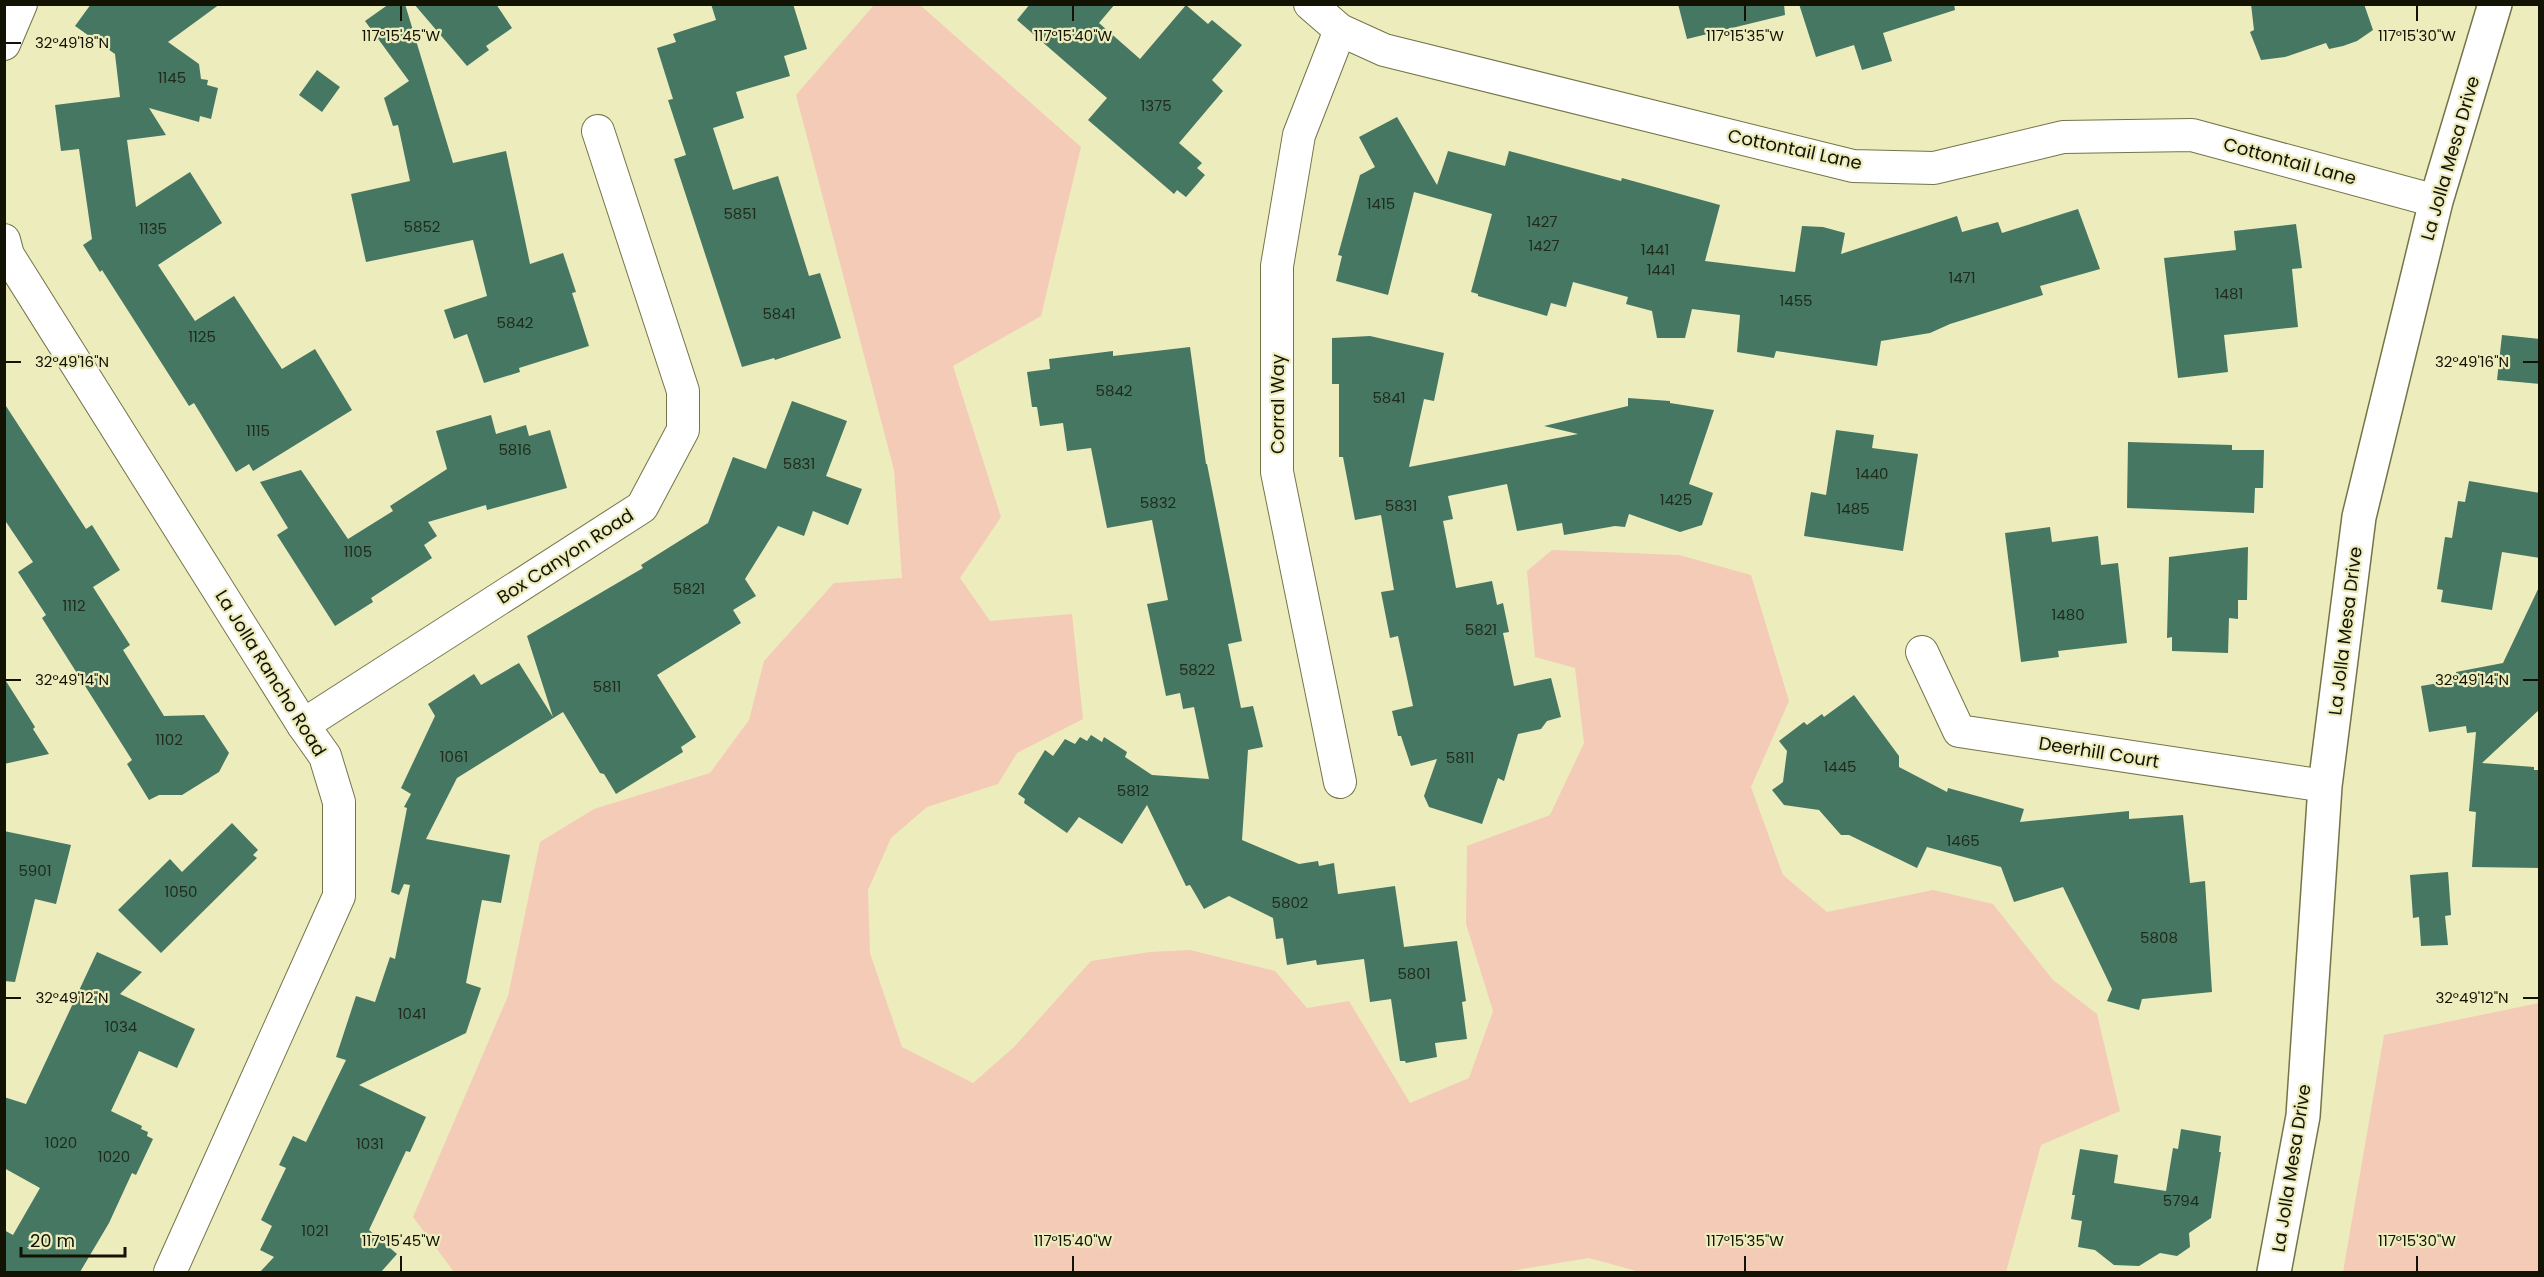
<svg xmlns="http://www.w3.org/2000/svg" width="2544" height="1277" viewBox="0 0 2544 1277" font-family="Poppins,sans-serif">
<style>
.green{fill:#f4cbb7}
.building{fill:#467763}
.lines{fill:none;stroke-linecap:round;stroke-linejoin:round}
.minor-casing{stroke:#757449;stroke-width:34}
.tertiary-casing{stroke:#757449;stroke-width:36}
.minor{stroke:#fff;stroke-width:32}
.tertiary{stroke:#fff;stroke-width:33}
.ticks{fill:none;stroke:#131303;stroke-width:2}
.labels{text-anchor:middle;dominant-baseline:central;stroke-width:4.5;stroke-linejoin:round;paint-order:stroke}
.number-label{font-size:15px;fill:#202c1b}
.street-label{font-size:18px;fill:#131303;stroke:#edecbd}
.ticks-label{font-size:15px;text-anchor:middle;fill:#131303;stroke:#edecbd;stroke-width:4.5;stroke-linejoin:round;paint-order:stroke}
</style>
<rect width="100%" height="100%" fill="#edecbd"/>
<g class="green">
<path d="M 874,5 L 920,5 L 1081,147 L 1041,316 L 953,366 L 1001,517 L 960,578 L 990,621 L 1072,614 L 1083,719 L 1017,753 L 998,784 L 927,807 L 891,838 L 868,890 L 870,953 L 902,1047 L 973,1083 L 1014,1047 L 1091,961 L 1150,952 L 1190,950 L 1275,971 L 1307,1008 L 1349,1001 L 1410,1103 L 1469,1078 L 1493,1011 L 1466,924 L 1467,846 L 1550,815 L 1584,743 L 1575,668 L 1535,657 L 1527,571 L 1552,550 L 1679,555 L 1751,575 L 1789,701 L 1751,787 L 1783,875 L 1827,912 L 1933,890 L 1993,904 L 2053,980 L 2097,1014 L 2120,1111 L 2041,1145 L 2006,1272 L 1640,1272 L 1589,1258 L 1505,1272 L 454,1272 L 413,1217 L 508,996 L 540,842 L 594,809 L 710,773 L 749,720 L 764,661 L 834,583 L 902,578 L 894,470 L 796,95 Z"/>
<path d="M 2539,1003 L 2539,1272 L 2343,1272 L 2384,1035 Z"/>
</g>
<g class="building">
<path d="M 91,4 L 220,4 L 168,42 L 199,64 L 201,79 L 208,80 L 207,85 L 218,88 L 211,119 L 200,116 L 199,122 L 149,108 L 166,135 L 127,140 L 136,207 L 190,172 L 222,223 L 158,265 L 195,321 L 234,296 L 282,369 L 315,349 L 352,410 L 253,471 L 249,464 L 236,472 L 194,403 L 189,406 L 102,270 L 100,272 L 83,245 L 92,239 L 79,149 L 61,151 L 55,105 L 120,97 L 115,54 L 75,26 Z"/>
<path d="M 389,4 L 405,4 L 453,163 L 506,151 L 530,264 L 563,253 L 576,292 L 572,293 L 589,346 L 519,368 L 520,372 L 484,383 L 467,334 L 454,339 L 444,310 L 487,296 L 473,240 L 366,262 L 351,194 L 410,181 L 398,125 L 393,126 L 384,98 L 409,81 L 365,21 Z"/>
<path d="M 414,4 L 496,4 L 512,28 L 486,46 L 489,50 L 467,66 Z"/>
<path d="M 711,4 L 793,4 L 807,49 L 784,56 L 790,76 L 736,92 L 744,118 L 713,128 L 733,190 L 778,176 L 809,276 L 820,273 L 841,338 L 775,360 L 774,358 L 742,367 L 674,159 L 686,155 L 668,100 L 673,99 L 657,48 L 676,42 L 673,34 L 716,20 Z"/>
<path d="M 1030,4 L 1115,4 L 1099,23 L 1140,59 L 1186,5 L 1208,24 L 1212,20 L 1242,45 L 1212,80 L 1223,91 L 1179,143 L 1202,163 L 1197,168 L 1205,175 L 1186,197 L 1177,190 L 1174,194 L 1088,120 L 1107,98 L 1017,20 Z"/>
<path d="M 1678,4 L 1784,4 L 1785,15 L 1687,39 Z"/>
<path d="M 1799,4 L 1954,4 L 1955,10 L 1883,33 L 1892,61 L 1862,70 L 1854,45 L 1816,57 Z"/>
<path d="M 2251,4 L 2364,4 L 2373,30 L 2357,41 L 2343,46 L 2329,49 L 2326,43 L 2285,57 L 2261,60 L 2250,32 L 2254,30 Z"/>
<path d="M 317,70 L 340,87 L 322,112 L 299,95 Z"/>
<path d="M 1397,117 L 1437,185 L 1448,151 L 1505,166 L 1509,151 L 1621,181 L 1622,178 L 1720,205 L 1705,261 L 1795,272 L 1802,226 L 1823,227 L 1845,233 L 1841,254 L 1957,216 L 1962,232 L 1998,222 L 2002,233 L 2078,209 L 2100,269 L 2040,286 L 2043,295 L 1950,324 L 1930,333 L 1881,341 L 1877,366 L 1776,351 L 1774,358 L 1737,352 L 1740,315 L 1692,309 L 1685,338 L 1657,338 L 1652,311 L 1626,304 L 1628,297 L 1573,282 L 1566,307 L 1551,303 L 1547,316 L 1478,296 L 1478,294 L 1471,292 L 1492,214 L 1414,192 L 1388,295 L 1336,281 L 1342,256 L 1338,255 L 1360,175 L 1375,167 L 1359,137 Z"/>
<path d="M 2296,224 L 2302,268 L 2292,269 L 2298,327 L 2224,335 L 2228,372 L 2178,378 L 2164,258 L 2236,250 L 2234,231 Z"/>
<path d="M 2502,335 L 2540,339 L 2540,384 L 2497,380 Z"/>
<path d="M 1370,336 L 1444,353 L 1434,401 L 1424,399 L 1409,467 L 1578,434 L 1544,426 L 1628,406 L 1628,398 L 1670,401 L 1670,403 L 1714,410 L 1689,484 L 1713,493 L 1702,525 L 1680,532 L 1629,514 L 1625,527 L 1615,526 L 1564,535 L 1562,523 L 1517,531 L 1507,484 L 1448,496 L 1453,519 L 1443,521 L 1456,588 L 1492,581 L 1497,605 L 1503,603 L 1509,632 L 1503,633 L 1514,686 L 1551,678 L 1561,717 L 1547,721 L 1541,729 L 1518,734 L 1504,781 L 1498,778 L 1482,824 L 1429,807 L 1424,796 L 1437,759 L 1411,766 L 1401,736 L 1398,736 L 1392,711 L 1413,706 L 1398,636 L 1390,638 L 1381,592 L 1394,590 L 1381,515 L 1355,520 L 1343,457 L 1339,457 L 1339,384 L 1332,384 L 1332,338 Z"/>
<path d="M 1190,347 L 1206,464 L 1207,464 L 1242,641 L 1228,644 L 1241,708 L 1253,706 L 1263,747 L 1248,750 L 1242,840 L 1299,864 L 1318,861 L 1319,866 L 1334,863 L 1338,894 L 1395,886 L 1404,947 L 1457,941 L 1466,1001 L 1462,1002 L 1467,1039 L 1435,1043 L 1437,1057 L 1406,1063 L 1405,1061 L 1400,1061 L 1391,999 L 1370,1002 L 1364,959 L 1317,965 L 1316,960 L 1287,965 L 1283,938 L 1276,939 L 1273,918 L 1229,896 L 1204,909 L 1190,885 L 1186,886 L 1147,805 L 1122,844 L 1079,817 L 1067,833 L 1024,803 L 1025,799 L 1018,794 L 1045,750 L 1053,756 L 1065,739 L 1075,744 L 1080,737 L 1087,741 L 1091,735 L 1102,742 L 1104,737 L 1127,752 L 1125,757 L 1152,775 L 1209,779 L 1194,707 L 1183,709 L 1180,693 L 1166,696 L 1147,604 L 1168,600 L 1152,520 L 1107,528 L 1091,448 L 1067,451 L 1063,423 L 1040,426 L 1037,407 L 1032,407 L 1027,372 L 1050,369 L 1049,359 L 1113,351 L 1113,356 Z"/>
<path d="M 792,401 L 847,421 L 826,476 L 862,489 L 848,525 L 813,511 L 804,536 L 778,526 L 745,579 L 756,596 L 733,610 L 741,623 L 657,675 L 696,737 L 681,747 L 683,752 L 616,794 L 604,774 L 600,773 L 563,712 L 457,778 L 426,839 L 510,855 L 501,903 L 482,900 L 466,983 L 481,988 L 466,1033 L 359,1085 L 426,1117 L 410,1152 L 406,1151 L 369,1230 L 397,1254 L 381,1272 L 260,1272 L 274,1257 L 260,1250 L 272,1226 L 261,1220 L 286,1168 L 279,1165 L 293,1136 L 306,1142 L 346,1060 L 336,1057 L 356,996 L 375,1002 L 390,957 L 395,959 L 410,885 L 404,884 L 399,895 L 391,892 L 407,808 L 404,807 L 411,794 L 401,788 L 435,716 L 428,704 L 474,674 L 481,685 L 519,663 L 553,717 L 527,636 L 643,568 L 641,565 L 708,523 L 733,457 L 766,469 Z"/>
<path d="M 4,403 L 86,529 L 92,525 L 120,570 L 93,587 L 130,645 L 123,650 L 164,716 L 204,715 L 229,753 L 219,772 L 182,795 L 159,795 L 149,800 L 127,764 L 132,760 L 42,618 L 46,615 L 18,572 L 33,562 L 4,519 Z"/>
<path d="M 491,415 L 496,434 L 526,425 L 529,436 L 550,430 L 567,488 L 487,510 L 486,505 L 428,522 L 437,536 L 424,545 L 432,558 L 371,598 L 373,602 L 335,626 L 277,535 L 288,528 L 260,482 L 301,470 L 348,539 L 393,511 L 390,506 L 447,469 L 436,431 Z"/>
<path d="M 1836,430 L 1874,435 L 1872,448 L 1918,454 L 1903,551 L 1804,536 L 1811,492 L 1826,495 Z"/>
<path d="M 2128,442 L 2232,445 L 2232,450 L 2264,450 L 2263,488 L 2255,488 L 2254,513 L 2127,508 Z"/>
<path d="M 2469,481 L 2540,493 L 2540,558 L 2502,552 L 2492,610 L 2441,602 L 2443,590 L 2437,589 L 2445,537 L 2452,538 L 2458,501 L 2465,502 Z"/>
<path d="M 2050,527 L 2052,542 L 2098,536 L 2101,565 L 2118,563 L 2127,643 L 2058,651 L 2059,657 L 2021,662 L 2005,533 Z"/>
<path d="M 2248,547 L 2247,600 L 2238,600 L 2238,619 L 2229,618 L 2228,653 L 2172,651 L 2172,637 L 2167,638 L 2169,557 Z"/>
<path d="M 2540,585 L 2540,709 L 2482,763 L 2534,767 L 2534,770 L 2540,770 L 2540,868 L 2472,867 L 2476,812 L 2469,811 L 2476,732 L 2467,733 L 2466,726 L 2429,732 L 2421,686 L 2457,680 L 2456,672 L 2503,663 Z"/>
<path d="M 4,678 L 35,727 L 33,729 L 49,754 L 4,764 Z"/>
<path d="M 1854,695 L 1899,756 L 1899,767 L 1947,792 L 1948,788 L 2024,809 L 2020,822 L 2129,811 L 2129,819 L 2183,815 L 2190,883 L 2205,881 L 2212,992 L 2142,999 L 2139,1010 L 2107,1001 L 2112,989 L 2063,887 L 2014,902 L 2001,867 L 1927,847 L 1917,868 L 1849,835 L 1841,835 L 1819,810 L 1784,805 L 1772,790 L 1783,782 L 1787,751 L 1779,741 L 1804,722 L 1807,725 L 1822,714 L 1824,717 Z"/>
<path d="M 232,823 L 258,850 L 253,855 L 257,858 L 161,953 L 118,910 L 170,859 L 182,872 Z"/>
<path d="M 4,831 L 71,845 L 56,904 L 35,899 L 15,982 L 4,981 Z"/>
<path d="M 2448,872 L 2451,915 L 2445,916 L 2448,945 L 2421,946 L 2419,917 L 2413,918 L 2410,875 Z"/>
<path d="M 97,952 L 142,972 L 120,994 L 195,1029 L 177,1068 L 139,1051 L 111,1111 L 142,1126 L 141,1129 L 148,1132 L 147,1136 L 153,1139 L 136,1175 L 132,1173 L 109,1223 L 80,1272 L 4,1272 L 4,1230 L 13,1235 L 40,1188 L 4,1168 L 4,1097 L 26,1104 Z"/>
<path d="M 2181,1129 L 2221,1136 L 2219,1152 L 2221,1152 L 2211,1218 L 2189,1233 L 2190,1247 L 2177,1256 L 2160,1253 L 2139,1266 L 2114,1265 L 2095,1250 L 2078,1247 L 2082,1221 L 2071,1219 L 2075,1195 L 2072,1195 L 2080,1149 L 2118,1155 L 2114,1183 L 2166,1191 L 2173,1148 L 2178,1149 Z"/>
</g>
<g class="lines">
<defs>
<g id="minor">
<path d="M 1310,4 L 1340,30 L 1384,50 L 1853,166 L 1934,168 L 2063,137 L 2192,135 L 2436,201"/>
<path d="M 1340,30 L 1299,135 L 1277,266 L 1277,472 L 1340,782"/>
<path d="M 4,44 L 21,4"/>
<path d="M 4,240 L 8,255 L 303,725 L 325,756 L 339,802 L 339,896 L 170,1272"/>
<path d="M 1922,652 L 1959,731 L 2325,786"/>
<path d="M 303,725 L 642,507 L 683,430 L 683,391 L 598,131"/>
</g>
<path id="tertiary" d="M 2274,1272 L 2303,1116 L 2325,786 L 2359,517 L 2436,201 L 2495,4"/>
</defs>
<use href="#minor" class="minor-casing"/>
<use href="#tertiary" class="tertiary-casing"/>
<use href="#minor" class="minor"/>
<use href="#tertiary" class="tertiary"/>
</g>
<path class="ticks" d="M 401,6 L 401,21M 1073,6 L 1073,21M 1745,6 L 1745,21M 2417,6 L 2417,21M 6,43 L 21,43M 6,362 L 21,362M 2523,362 L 2538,362M 6,680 L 21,680M 2523,680 L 2538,680M 6,998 L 21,998M 2523,998 L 2538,998M 401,1256 L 401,1271M 1073,1256 L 1073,1271M 1745,1256 L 1745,1271M 2417,1256 L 2417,1271"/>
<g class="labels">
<g class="number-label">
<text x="172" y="77">1145</text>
<text x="1156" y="105">1375</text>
<text x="1381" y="203">1415</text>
<text x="740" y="213">5851</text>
<text x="1542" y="221">1427</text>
<text x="422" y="226">5852</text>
<text x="153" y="228">1135</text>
<text x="1544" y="245">1427</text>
<text x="1655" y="249">1441</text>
<text x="1661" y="269">1441</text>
<text x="1962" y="277">1471</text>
<text x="2229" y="293">1481</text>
<text x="1796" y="300">1455</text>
<text x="779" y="313">5841</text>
<text x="515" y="322">5842</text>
<text x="202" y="336">1125</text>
<text x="1114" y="390">5842</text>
<text x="1389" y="397">5841</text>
<text x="258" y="430">1115</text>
<text x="515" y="449">5816</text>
<text x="799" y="463">5831</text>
<text x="1872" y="473">1440</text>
<text x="1676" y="499">1425</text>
<text x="1158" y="502">5832</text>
<text x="1401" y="505">5831</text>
<text x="1853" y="508">1485</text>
<text x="358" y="551">1105</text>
<text x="689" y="588">5821</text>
<text x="74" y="605">1112</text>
<text x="2068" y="614">1480</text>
<text x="1481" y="629">5821</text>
<text x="1197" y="669">5822</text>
<text x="607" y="686">5811</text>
<text x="169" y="739">1102</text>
<text x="454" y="756">1061</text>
<text x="1460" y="757">5811</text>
<text x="1840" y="766">1445</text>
<text x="1133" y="790">5812</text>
<text x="1963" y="840">1465</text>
<text x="35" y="870">5901</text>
<text x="181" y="891">1050</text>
<text x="1290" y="902">5802</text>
<text x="2159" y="937">5808</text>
<text x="1414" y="973">5801</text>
<text x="412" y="1013">1041</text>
<text x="121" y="1026">1034</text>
<text x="61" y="1142">1020</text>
<text x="370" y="1143">1031</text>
<text x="114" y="1156">1020</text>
<text x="2181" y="1200">5794</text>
<text x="315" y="1230">1021</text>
</g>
<g class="street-label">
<text transform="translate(1795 149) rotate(12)">Cottontail Lane</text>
<text transform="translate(2450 158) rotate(-74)">La Jolla Mesa Drive</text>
<text transform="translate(2290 161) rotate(15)">Cottontail Lane</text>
<text transform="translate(1277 404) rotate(-90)">Corral Way</text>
<text transform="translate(565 556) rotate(-33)">Box Canyon Road</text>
<text transform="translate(2345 631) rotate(-83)">La Jolla Mesa Drive</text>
<text transform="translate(271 673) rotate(58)">La Jolla Rancho Road</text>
<text transform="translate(2099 752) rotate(9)">Deerhill Court</text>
<text transform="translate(2291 1168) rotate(-81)">La Jolla Mesa Drive</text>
</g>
</g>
<g class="ticks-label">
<text x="401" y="41">117°15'45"W</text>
<text x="1073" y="41">117°15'40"W</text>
<text x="1745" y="41">117°15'35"W</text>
<text x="2417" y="41">117°15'30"W</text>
<text x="72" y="48">32°49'18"N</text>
<text x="72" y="367">32°49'16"N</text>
<text x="2472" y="367">32°49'16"N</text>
<text x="72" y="685">32°49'14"N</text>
<text x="2472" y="685">32°49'14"N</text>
<text x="72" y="1003">32°49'12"N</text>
<text x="2472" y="1003">32°49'12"N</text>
<text x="401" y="1246">117°15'45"W</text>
<text x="1073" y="1246">117°15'40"W</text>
<text x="1745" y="1246">117°15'35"W</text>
<text x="2417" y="1246">117°15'30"W</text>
</g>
<rect width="2544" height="1277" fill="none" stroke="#131303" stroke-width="12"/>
<path d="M21 1247v9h104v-9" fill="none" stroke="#131303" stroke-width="3"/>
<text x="30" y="1247" font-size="18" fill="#131303" stroke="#edecbd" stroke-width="4.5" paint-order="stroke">20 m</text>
</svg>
